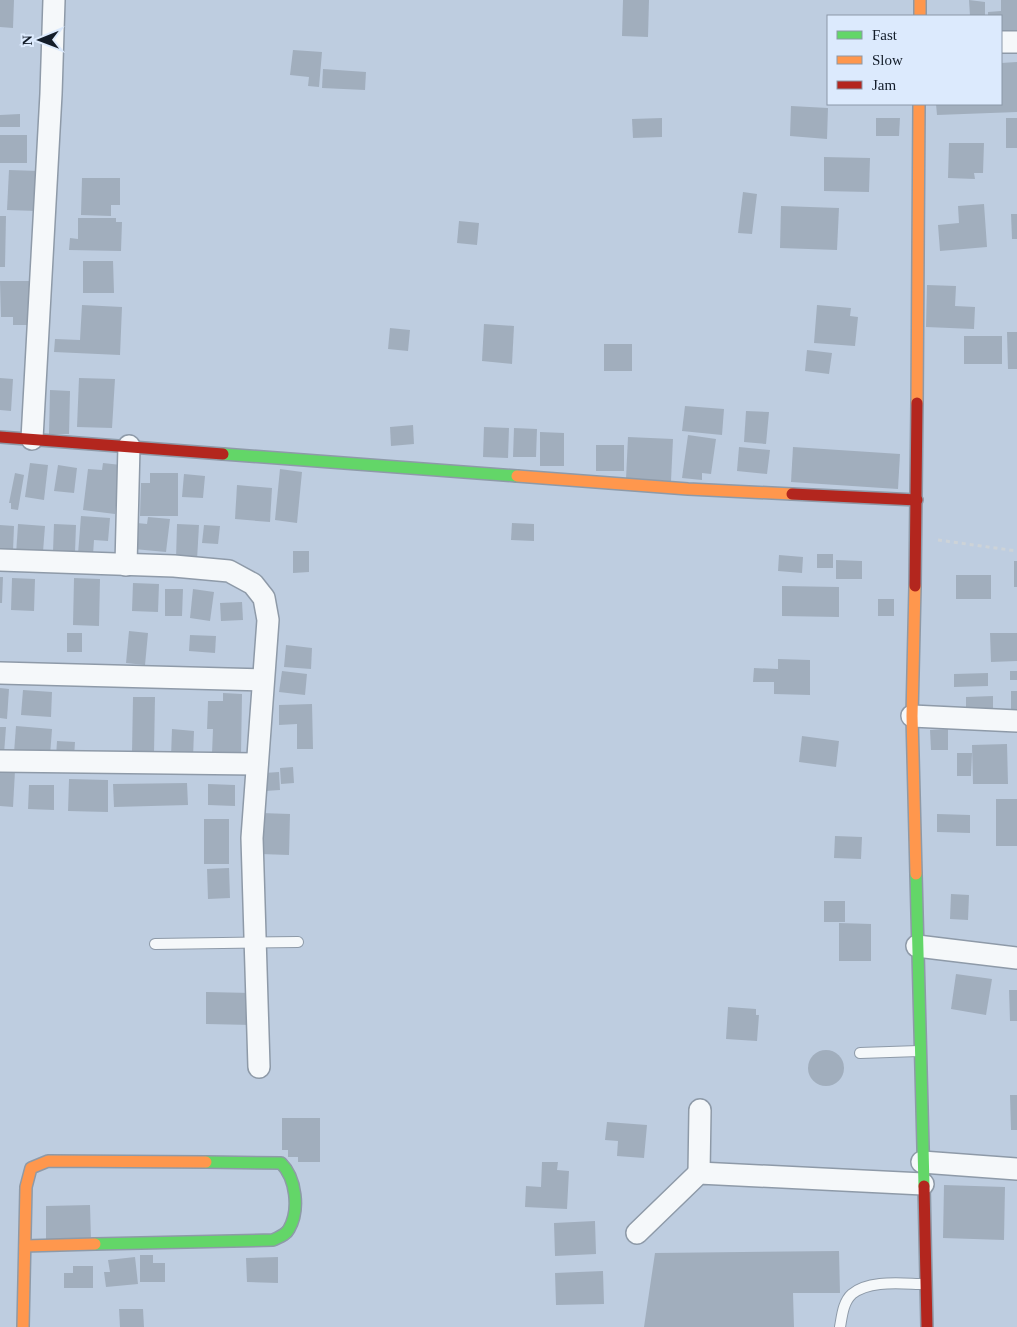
<svg xmlns="http://www.w3.org/2000/svg" width="1017" height="1327" viewBox="0 0 1017 1327" font-family="'Times New Roman',serif">
<style>
.building{fill:#a1aebd}
.lines{fill:none;stroke-linecap:round;stroke-linejoin:round}
.lane-casing{stroke:#8e9aa8;stroke-width:12}
.street-casing{stroke:#8e9aa8;stroke-width:24}
.fast-casing{stroke:#8e9aa8;stroke-width:14}
.slow-casing{stroke:#8e9aa8;stroke-width:14}
.jam-casing{stroke:#8e9aa8;stroke-width:14}
.path{stroke:#cdd3d8;stroke-width:3;stroke-dasharray:4 4;stroke-linecap:butt}
.lane{stroke:#f5f8fa;stroke-width:10}
.street{stroke:#f5f8fa;stroke-width:21}
.fast{stroke:#63d668;stroke-width:11}
.slow{stroke:#ff974d;stroke-width:11}
.jam{stroke:#b3261e;stroke-width:11}
</style>
<rect width="100%" height="100%" fill="#becde0"/>
<g class="building">
<path d="M 0,0 L 14,0 L 13,28 L 0,27 Z"/>
<path d="M 623,0 L 649,0 L 648,37 L 622,36 Z"/>
<path d="M 969,0 L 985,2 L 985,16 L 970,16 Z"/>
<path d="M 1001,0 L 1017,0 L 1017,35 L 1001,36 L 1001,16 L 988,16 L 988,12 L 1001,11 Z"/>
<path d="M 293,50 L 322,52 L 319,87 L 308,86 L 309,77 L 290,75 Z"/>
<path d="M 1017,62 L 1017,112 L 937,115 L 936,104 L 1001,104 L 1001,63 Z"/>
<path d="M 323,69 L 366,72 L 365,90 L 322,88 Z"/>
<path d="M 791,106 L 828,108 L 827,139 L 790,136 Z"/>
<path d="M 20,114 L 20,127 L 0,127 L 0,115 Z"/>
<path d="M 662,118 L 662,137 L 633,138 L 632,119 Z"/>
<path d="M 876,118 L 900,118 L 899,136 L 876,136 Z"/>
<rect x="1006" y="118" width="11" height="30"/>
<rect x="0" y="135" width="27" height="28"/>
<path d="M 949,143 L 984,143 L 983,173 L 974,173 L 975,179 L 948,178 Z"/>
<path d="M 824,157 L 870,158 L 869,192 L 824,191 Z"/>
<path d="M 9,170 L 39,171 L 37,211 L 7,210 Z"/>
<path d="M 82,178 L 120,178 L 120,205 L 111,205 L 111,216 L 81,215 Z"/>
<path d="M 743,192 L 757,194 L 752,234 L 738,233 Z"/>
<path d="M 984,204 L 987,247 L 940,251 L 938,225 L 959,223 L 958,206 Z"/>
<path d="M 781,206 L 839,208 L 837,250 L 780,248 Z"/>
<path d="M 1011,214 L 1017,214 L 1017,239 L 1012,239 Z"/>
<path d="M 0,216 L 6,216 L 5,267 L 0,267 Z"/>
<path d="M 78,218 L 116,218 L 116,222 L 122,222 L 121,251 L 69,250 L 70,238 L 78,239 Z"/>
<path d="M 459,221 L 479,223 L 477,245 L 457,243 Z"/>
<path d="M 83,261 L 113,261 L 114,293 L 83,293 Z"/>
<path d="M 0,281 L 31,281 L 32,325 L 13,325 L 13,317 L 1,317 Z"/>
<path d="M 927,285 L 956,286 L 955,306 L 975,307 L 974,329 L 926,327 Z"/>
<path d="M 82,305 L 122,307 L 120,355 L 54,352 L 55,339 L 80,340 Z"/>
<path d="M 817,305 L 851,308 L 850,316 L 858,317 L 855,346 L 814,343 Z"/>
<path d="M 484,324 L 514,326 L 512,364 L 482,361 Z"/>
<path d="M 390,328 L 410,330 L 408,351 L 388,349 Z"/>
<path d="M 1007,332 L 1017,332 L 1017,369 L 1008,369 Z"/>
<rect x="964" y="336" width="38" height="28"/>
<rect x="604" y="344" width="28" height="27"/>
<path d="M 807,350 L 832,353 L 829,374 L 805,371 Z"/>
<path d="M 0,378 L 13,379 L 11,411 L 0,410 Z"/>
<path d="M 79,378 L 115,379 L 112,428 L 77,427 Z"/>
<path d="M 50,390 L 70,391 L 69,434 L 49,434 Z"/>
<path d="M 685,406 L 724,409 L 722,435 L 682,431 Z"/>
<path d="M 746,411 L 769,412 L 766,444 L 744,442 Z"/>
<path d="M 413,425 L 414,444 L 391,446 L 390,427 Z"/>
<path d="M 484,427 L 509,428 L 508,458 L 483,457 Z"/>
<path d="M 514,428 L 537,429 L 536,457 L 513,457 Z"/>
<path d="M 540,432 L 564,433 L 564,466 L 540,466 Z"/>
<path d="M 688,435 L 716,439 L 711,474 L 702,473 L 702,480 L 682,478 Z"/>
<path d="M 628,437 L 673,439 L 671,481 L 626,479 Z"/>
<rect x="596" y="445" width="28" height="26"/>
<path d="M 739,447 L 770,450 L 767,474 L 737,471 Z"/>
<path d="M 793,447 L 900,454 L 898,489 L 791,482 Z"/>
<path d="M 30,463 L 48,465 L 44,500 L 25,497 Z"/>
<path d="M 103,463 L 121,465 L 115,514 L 83,510 L 88,469 L 102,470 Z"/>
<path d="M 58,465 L 77,468 L 74,493 L 54,491 Z"/>
<path d="M 280,469 L 302,472 L 297,523 L 275,520 Z"/>
<path d="M 15,473 L 24,475 L 18,510 L 11,509 L 11,503 L 9,503 Z"/>
<path d="M 150,473 L 178,473 L 178,516 L 140,516 L 141,483 L 150,483 Z"/>
<path d="M 184,474 L 205,476 L 203,498 L 182,497 Z"/>
<path d="M 237,485 L 272,488 L 270,522 L 235,519 Z"/>
<path d="M 81,516 L 110,518 L 108,541 L 94,540 L 93,555 L 78,554 Z"/>
<path d="M 148,517 L 170,519 L 166,552 L 134,549 L 137,523 L 147,524 Z"/>
<path d="M 512,523 L 534,524 L 534,541 L 511,540 Z"/>
<path d="M 18,524 L 45,526 L 43,552 L 16,555 Z"/>
<path d="M 54,524 L 76,525 L 75,553 L 53,552 Z"/>
<path d="M 177,524 L 199,525 L 197,560 L 176,559 Z"/>
<path d="M 0,525 L 14,526 L 13,551 L 0,551 Z"/>
<path d="M 204,525 L 220,526 L 218,544 L 202,543 Z"/>
<path d="M 293,551 L 309,551 L 309,572 L 293,573 Z"/>
<rect x="817" y="554" width="16" height="14"/>
<path d="M 779,555 L 803,557 L 802,573 L 778,571 Z"/>
<path d="M 836,560 L 862,561 L 862,579 L 836,579 Z"/>
<rect x="1014" y="561" width="3" height="26"/>
<rect x="956" y="575" width="35" height="24"/>
<path d="M 0,577 L 3,577 L 2,603 L 0,603 Z"/>
<path d="M 12,578 L 35,579 L 34,611 L 11,610 Z"/>
<path d="M 74,578 L 100,579 L 99,626 L 73,625 Z"/>
<path d="M 133,583 L 159,584 L 158,612 L 132,611 Z"/>
<path d="M 782,586 L 839,587 L 839,617 L 782,616 Z"/>
<path d="M 165,589 L 183,589 L 182,616 L 165,616 Z"/>
<path d="M 193,589 L 214,592 L 210,621 L 190,618 Z"/>
<rect x="878" y="599" width="16" height="17"/>
<path d="M 242,602 L 243,620 L 221,621 L 220,603 Z"/>
<path d="M 129,631 L 148,633 L 145,665 L 126,663 Z"/>
<rect x="67" y="633" width="15" height="19"/>
<path d="M 990,633 L 1017,633 L 1017,661 L 991,662 Z"/>
<path d="M 190,635 L 216,636 L 215,653 L 189,651 Z"/>
<path d="M 286,645 L 312,648 L 311,669 L 284,667 Z"/>
<path d="M 778,659 L 810,660 L 810,695 L 774,694 L 774,682 L 753,682 L 754,668 L 778,669 Z"/>
<path d="M 282,671 L 307,674 L 305,695 L 279,692 Z"/>
<rect x="1010" y="671" width="7" height="9"/>
<path d="M 988,673 L 988,686 L 954,687 L 954,674 Z"/>
<path d="M 0,688 L 9,689 L 7,719 L 0,718 Z"/>
<path d="M 23,690 L 52,692 L 51,717 L 21,715 Z"/>
<rect x="1011" y="691" width="6" height="19"/>
<path d="M 223,693 L 242,694 L 241,755 L 212,754 L 213,729 L 207,729 L 208,701 L 223,701 Z"/>
<path d="M 993,696 L 993,712 L 966,713 L 966,697 Z"/>
<path d="M 133,697 L 155,697 L 154,754 L 132,753 Z"/>
<path d="M 312,704 L 313,749 L 297,749 L 297,724 L 279,725 L 279,705 Z"/>
<path d="M 16,726 L 52,729 L 50,756 L 14,753 Z"/>
<path d="M 0,727 L 6,727 L 4,754 L 0,754 Z"/>
<path d="M 172,729 L 194,731 L 193,758 L 171,757 Z"/>
<path d="M 948,729 L 948,750 L 931,750 L 930,730 Z"/>
<path d="M 802,736 L 839,741 L 836,767 L 799,762 Z"/>
<path d="M 57,741 L 75,742 L 74,759 L 56,757 Z"/>
<path d="M 1007,744 L 1008,784 L 973,784 L 972,745 Z"/>
<path d="M 957,753 L 972,753 L 971,776 L 957,776 Z"/>
<path d="M 293,767 L 294,783 L 281,784 L 280,768 Z"/>
<path d="M 0,770 L 15,771 L 13,807 L 0,806 Z"/>
<path d="M 279,772 L 280,790 L 265,791 L 264,773 Z"/>
<path d="M 69,779 L 108,780 L 108,812 L 68,811 Z"/>
<path d="M 187,783 L 188,805 L 114,807 L 113,784 Z"/>
<path d="M 208,784 L 235,785 L 235,806 L 208,805 Z"/>
<path d="M 29,785 L 54,785 L 54,810 L 28,809 Z"/>
<rect x="996" y="799" width="21" height="47"/>
<path d="M 261,813 L 290,814 L 289,855 L 260,854 Z"/>
<path d="M 937,814 L 970,815 L 970,833 L 937,832 Z"/>
<rect x="204" y="819" width="25" height="45"/>
<path d="M 835,836 L 862,837 L 861,859 L 834,858 Z"/>
<path d="M 229,868 L 230,898 L 208,899 L 207,869 Z"/>
<path d="M 951,894 L 969,895 L 968,920 L 950,919 Z"/>
<rect x="824" y="901" width="21" height="21"/>
<path d="M 839,923 L 871,924 L 871,961 L 839,961 Z"/>
<path d="M 956,974 L 992,979 L 986,1015 L 951,1009 Z"/>
<path d="M 1009,990 L 1017,990 L 1017,1021 L 1010,1021 Z"/>
<path d="M 206,992 L 252,993 L 252,1025 L 206,1024 Z"/>
<path d="M 728,1007 L 756,1009 L 756,1015 L 759,1015 L 757,1041 L 726,1039 Z"/>
<circle cx="826" cy="1068" r="18"/>
<path d="M 1010,1095 L 1017,1095 L 1017,1130 L 1011,1130 Z"/>
<path d="M 282,1118 L 320,1118 L 320,1162 L 298,1162 L 298,1157 L 288,1157 L 288,1150 L 282,1150 Z"/>
<path d="M 607,1122 L 647,1125 L 644,1158 L 617,1156 L 618,1141 L 605,1140 Z"/>
<path d="M 542,1162 L 558,1162 L 557,1170 L 569,1171 L 567,1209 L 525,1207 L 526,1186 L 541,1187 Z"/>
<path d="M 944,1185 L 1005,1187 L 1004,1240 L 943,1238 Z"/>
<path d="M 90,1205 L 91,1240 L 46,1241 L 46,1206 Z"/>
<path d="M 595,1221 L 596,1254 L 555,1256 L 554,1223 Z"/>
<path d="M 839,1251 L 840,1293 L 793,1293 L 794,1327 L 644,1327 L 655,1253 Z"/>
<path d="M 140,1255 L 153,1255 L 153,1263 L 165,1263 L 165,1282 L 140,1282 Z"/>
<path d="M 135,1257 L 138,1284 L 106,1287 L 104,1272 L 110,1272 L 108,1260 Z"/>
<path d="M 278,1257 L 278,1283 L 247,1282 L 246,1258 Z"/>
<path d="M 73,1266 L 93,1266 L 93,1288 L 64,1288 L 64,1273 L 73,1273 Z"/>
<path d="M 603,1271 L 604,1304 L 556,1305 L 555,1273 Z"/>
<path d="M 119,1309 L 143,1309 L 144,1327 L 120,1327 Z"/>
</g>
<g class="lines">
<defs>
<g id="lane">
<path d="M 155,944 L 298,942"/>
<path d="M 860,1053 L 919,1051"/>
<path d="M 840,1327 C 842,1316 843,1302 852,1294 C 870,1279 904,1284 925,1284"/>
</g>
<g id="street">
<path d="M 1001,42 L 1017,42"/>
<path d="M 32,439 L 51,94 L 54,0"/>
<path d="M 0,560 L 174,566 L 229,571 L 253,584 L 264,598 L 268,620 L 252,838 L 259,1067"/>
<path d="M 126,565 L 129,446"/>
<path d="M 0,673 L 262,680"/>
<path d="M 912,716 L 1017,721"/>
<path d="M 0,761 L 257,764"/>
<path d="M 917,946 L 1017,958"/>
<path d="M 922,1162 L 1017,1169"/>
<path d="M 699,1173 L 700,1110"/>
<path d="M 637,1233 L 699,1173 L 923,1184"/>
</g>
<g id="fast">
<path d="M 223,454 L 517,476"/>
<path d="M 916,874 L 924,1186"/>
<path d="M 95,1244 L 273,1240 C 279,1237 286,1235 289,1229 C 300,1210 296,1178 281,1163 L 206,1162"/>
</g>
<g id="slow">
<path d="M 920,0 L 920,16"/>
<path d="M 917,403 L 919,104"/>
<path d="M 517,476 L 688,489 L 792,494"/>
<path d="M 915,586 L 912,716 L 916,874"/>
<path d="M 25,1246 L 95,1244"/>
<path d="M 23,1327 L 26,1187 L 31,1168 L 48,1161 L 206,1162"/>
</g>
<g id="jam">
<path d="M 0,437 L 223,454"/>
<path d="M 792,494 L 917,500"/>
<path d="M 915,586 L 917,403"/>
<path d="M 924,1186 L 927,1327"/>
</g>
</defs>
<use href="#lane" class="lane-casing"/>
<use href="#street" class="street-casing"/>
<use href="#fast" class="fast-casing"/>
<use href="#slow" class="slow-casing"/>
<use href="#jam" class="jam-casing"/>
<path class="path" d="M 938,540 L 1017,551"/>
<use href="#lane" class="lane"/>
<use href="#street" class="street"/>
<use href="#fast" class="fast"/>
<use href="#slow" class="slow"/>
<use href="#jam" class="jam"/>
</g>
<rect x="827" y="15" width="175" height="90" fill="#dceafd" stroke="#8b98a8"/>
<rect x="837" y="31" width="25" height="8" fill="#63d668" stroke="#8b98a8"/>
<text x="872" y="40" font-size="15" fill="#121c29">Fast</text>
<rect x="837" y="56" width="25" height="8" fill="#ff974d" stroke="#8b98a8"/>
<text x="872" y="65" font-size="15" fill="#121c29">Slow</text>
<rect x="837" y="81" width="25" height="8" fill="#b3261e" stroke="#8b98a8"/>
<text x="872" y="90" font-size="15" fill="#121c29">Jam</text>
<g transform="translate(40 40) rotate(269)" stroke="#dceafd" stroke-width="4" paint-order="stroke">
<path d="M0-4L9 19L0 12L-9 19Z" fill="#121c29"/>
<text y="-8" font-size="14" font-weight="bold" text-anchor="middle" fill="#121c29">N</text>
</g>
</svg>
